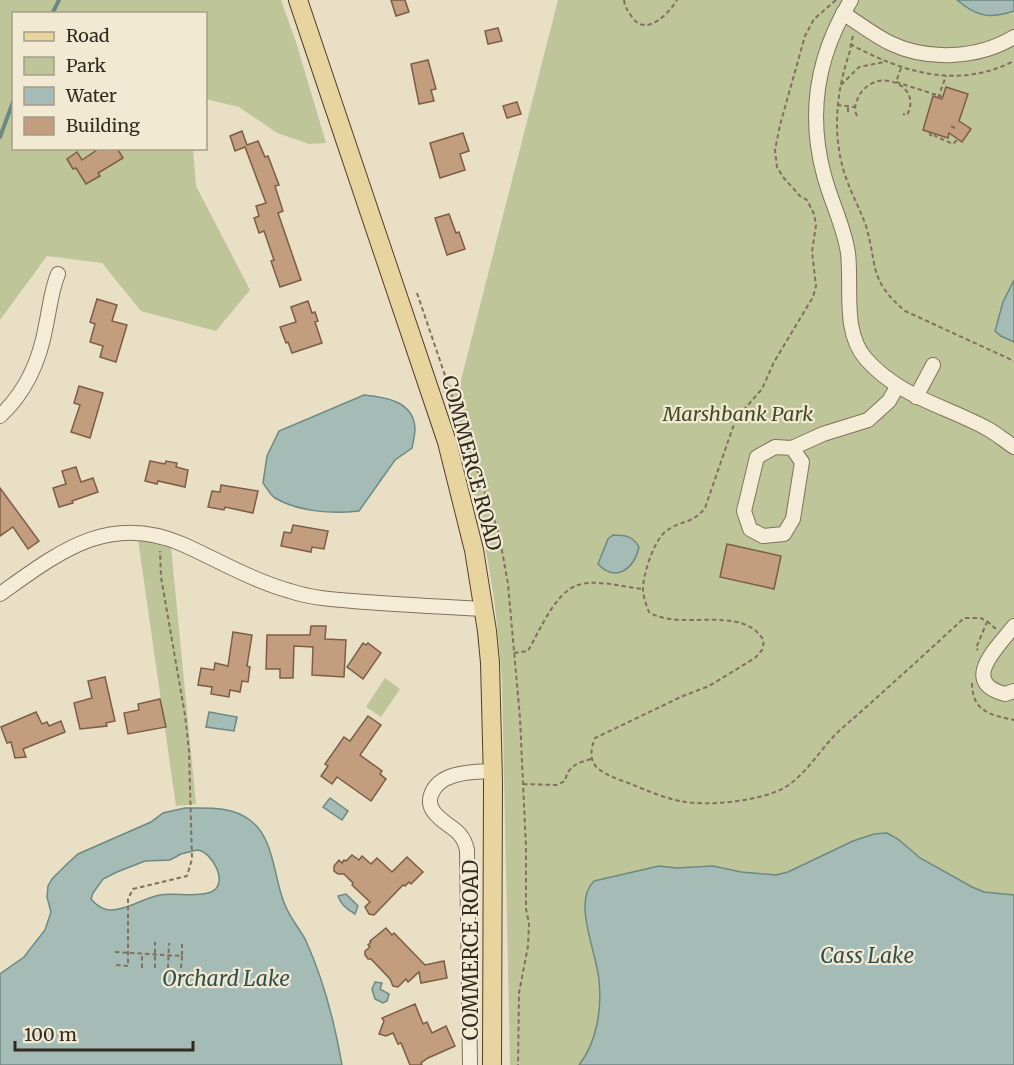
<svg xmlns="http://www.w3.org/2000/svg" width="1014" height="1065" viewBox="0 0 1014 1065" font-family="Merriweather,serif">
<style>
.green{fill:#bec599}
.water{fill:#a5bcb6;stroke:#6d8983;stroke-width:1.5;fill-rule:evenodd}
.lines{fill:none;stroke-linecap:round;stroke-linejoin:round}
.stream{stroke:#6d8983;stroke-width:4}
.building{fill:#c29d7e;stroke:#7d5d45;stroke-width:1.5}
.minor-casing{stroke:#81715c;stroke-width:16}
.major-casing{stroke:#4f4030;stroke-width:20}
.path{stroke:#81715c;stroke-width:2;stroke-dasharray:4.5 3;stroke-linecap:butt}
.minor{stroke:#f4ecd6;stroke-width:14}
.major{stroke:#e7d49f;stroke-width:18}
.labels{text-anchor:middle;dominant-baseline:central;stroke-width:4.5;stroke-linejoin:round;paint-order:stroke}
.park-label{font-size:20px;font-style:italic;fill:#424c28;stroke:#f1e9d2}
.street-label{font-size:20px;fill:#32291f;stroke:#f1e9d2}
.water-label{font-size:21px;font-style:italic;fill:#305050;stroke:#f1e9d2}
</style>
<rect width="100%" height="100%" fill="#e8dfc4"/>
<g class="green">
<path d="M 0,0 L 281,0 L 297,45 L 326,143 L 309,144 L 277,133 L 239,107 L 206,99 L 206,14 L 14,14 L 14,148 L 193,149 L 196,186 L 250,290 L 216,331 L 141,311 L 102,263 L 47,256 L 0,320 Z"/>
<path d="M 558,0 L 1014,0 L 1014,1065 L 510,1065 L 502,682 C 499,644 496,606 489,568 C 478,504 460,443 440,381 L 459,388 Z"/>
<path d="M 138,539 L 171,547 L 196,804 L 176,806 Z"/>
<path d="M 385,678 L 400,689 L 381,717 L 366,707 Z"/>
</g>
<g class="water">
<path d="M 957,0 L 1014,0 L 1014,11 C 990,19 977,17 957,0 Z"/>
<path d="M 1014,280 L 1014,342 L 1001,336 L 995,331 L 1003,302 Z"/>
<path d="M 364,395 C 385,397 414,401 415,429 C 415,435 413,442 412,448 L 395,460 L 359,511 C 332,514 299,512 275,498 C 270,495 267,488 263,483 L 267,456 L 279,431 Z"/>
<path d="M 613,535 C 625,535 633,536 639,547 C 634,569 616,583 598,564 L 608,539 Z"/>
<path d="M 209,712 L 237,717 L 234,731 L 206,727 Z"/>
<path d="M 330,798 L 348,811 L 342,820 L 323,807 Z"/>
<path d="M 185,808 C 206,808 233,806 251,821 C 275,839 274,881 285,905 C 290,918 300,929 306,941 C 323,979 335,1024 342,1065 L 0,1065 L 0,974 L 24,957 L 45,930 L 51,912 L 47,897 L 48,886 L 52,879 L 67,864 L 78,854 L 151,822 L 163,813 ZM 197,850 C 212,851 230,884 211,892 C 195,898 176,892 160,895 C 143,898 128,910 111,910 C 102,910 96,905 91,899 L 93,893 L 103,879 L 117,872 L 145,861 L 170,860 L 181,854 Z"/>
<path d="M 887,833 L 898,839 L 920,858 L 972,887 L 984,892 L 1014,895 L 1014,1065 L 579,1065 C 597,1042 602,1009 599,980 C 597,953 572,902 594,881 L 659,866 L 677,868 L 713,866 L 741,872 L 776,875 L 788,872 L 853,841 L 874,834 Z"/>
<path d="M 346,894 L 358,906 L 355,914 C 347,909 341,905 338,896 Z"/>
<path d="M 375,982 L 382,983 L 380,989 L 389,994 L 387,1001 L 383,1003 L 375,999 L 372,989 Z"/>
</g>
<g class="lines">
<g class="stream">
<path d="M 52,14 L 59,0"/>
<path d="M 0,137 L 14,99"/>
</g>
</g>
<g class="building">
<path d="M 391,0 L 405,0 L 409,12 L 396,16 Z"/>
<path d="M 498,28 L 502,41 L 488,44 L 485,31 Z"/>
<path d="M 428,60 L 436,89 L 431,90 L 434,101 L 419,104 L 411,64 Z"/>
<path d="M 946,87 L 968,94 L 959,121 L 971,129 L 962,142 L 949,133 L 948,138 L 923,130 L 933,96 L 942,99 Z"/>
<path d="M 517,102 L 521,114 L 507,118 L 503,106 Z"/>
<path d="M 242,131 L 247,145 L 258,141 L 265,157 L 268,156 L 279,185 L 275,186 L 283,211 L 278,213 L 301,280 L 280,287 L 271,261 L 274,260 L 264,231 L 259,233 L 254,218 L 259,216 L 256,206 L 266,203 L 245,147 L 235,151 L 230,136 Z"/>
<path d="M 463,133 L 469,151 L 460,154 L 465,170 L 440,178 L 430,143 Z"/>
<path d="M 100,148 L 117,148 L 123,158 L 98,173 L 100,176 L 86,184 L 76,168 L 73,169 L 67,159 L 77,152 L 82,160 Z"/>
<path d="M 449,214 L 456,233 L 459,232 L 465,249 L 447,255 L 435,218 Z"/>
<path d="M 97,299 L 117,305 L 112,321 L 127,325 L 116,362 L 100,357 L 103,346 L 90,342 L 95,324 L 90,322 Z"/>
<path d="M 308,301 L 312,313 L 315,312 L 318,321 L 315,322 L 322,343 L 292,353 L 288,342 L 286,343 L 280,327 L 296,322 L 291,307 Z"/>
<path d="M 79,386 L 103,393 L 90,438 L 71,432 L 80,405 L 74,403 Z"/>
<path d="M 150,461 L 165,464 L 166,461 L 177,463 L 176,467 L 188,470 L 185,487 L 158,481 L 157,484 L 145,481 Z"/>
<path d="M 76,467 L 81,482 L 93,478 L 98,492 L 72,501 L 73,503 L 59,507 L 53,488 L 66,484 L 62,471 Z"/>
<path d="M 221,485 L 258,491 L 253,513 L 225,507 L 224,510 L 208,507 L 212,491 L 220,492 Z"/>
<path d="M 0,488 L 39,541 L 28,549 L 13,527 L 0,536 Z"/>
<path d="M 293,525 L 328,531 L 324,549 L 312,547 L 311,552 L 281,546 L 284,532 L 291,533 Z"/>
<path d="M 727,544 L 781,556 L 774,589 L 720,577 Z"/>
<path d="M 311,626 L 326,626 L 325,639 L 346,640 L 344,677 L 312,675 L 313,647 L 294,646 L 293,678 L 280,678 L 280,669 L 266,669 L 267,635 L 310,635 Z"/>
<path d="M 233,632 L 252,635 L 247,666 L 250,667 L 248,682 L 242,681 L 240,692 L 230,690 L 229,697 L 211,694 L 212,687 L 198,685 L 201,668 L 214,670 L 215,663 L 228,666 Z"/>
<path d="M 363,643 L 366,645 L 368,643 L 381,653 L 363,679 L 347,667 Z"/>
<path d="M 105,677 L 115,721 L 106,723 L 107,726 L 80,729 L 74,703 L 92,698 L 88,681 Z"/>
<path d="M 160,699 L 166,727 L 128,734 L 124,713 L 139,710 L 138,704 Z"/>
<path d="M 36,712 L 42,724 L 47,722 L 49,726 L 61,721 L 65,732 L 23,749 L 26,757 L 15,758 L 11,742 L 7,743 L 1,727 Z"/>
<path d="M 368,716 L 381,725 L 360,755 L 382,771 L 380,774 L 386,779 L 371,801 L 337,777 L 332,784 L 321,776 L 328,766 L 325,764 L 344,737 L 350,741 Z"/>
<path d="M 352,855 L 359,860 L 362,856 L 371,864 L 377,858 L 392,872 L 407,857 L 423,872 L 411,884 L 409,882 L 405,886 L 403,885 L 374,915 L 369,914 L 365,907 L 370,902 L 352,885 L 353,883 L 344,874 L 338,874 L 334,871 L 334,866 L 339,860 L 342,863 L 344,860 L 346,861 Z"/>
<path d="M 386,928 L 392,935 L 394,933 L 425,965 L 444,961 L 447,978 L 421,983 L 419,972 L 408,982 L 406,979 L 398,987 L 393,986 L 390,979 L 371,959 L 368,959 L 365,955 L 365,951 L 370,947 L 368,945 L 371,942 L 370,941 Z"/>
<path d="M 415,1004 L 423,1024 L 427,1022 L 432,1033 L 446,1026 L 455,1046 L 428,1058 L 421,1063 L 422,1065 L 410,1065 L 401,1043 L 398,1044 L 393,1033 L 386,1036 L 379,1034 L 384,1021 L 382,1018 Z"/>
</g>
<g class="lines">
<defs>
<g id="minor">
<path d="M 851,0 C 817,55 807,112 824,175 C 831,202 844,226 848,253 C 852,287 842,332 866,359 C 901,398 944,405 988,429 C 997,434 1005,441 1014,447"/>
<path d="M 843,13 C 858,23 874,35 890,43 C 927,61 978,59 1014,37"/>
<path d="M 916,397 L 933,365"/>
<path d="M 0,416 C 27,391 40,360 46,325 C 50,307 51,291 58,274"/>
<path d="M 792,448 L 802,462 L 793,519 L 784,534 L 763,536 L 750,529 L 744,511 L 757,457 L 775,447 L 792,448 L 823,434 L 868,420 L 889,401 L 897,387"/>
<path d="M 0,594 C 58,553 108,512 182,544 C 218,560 251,580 290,591 C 314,599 341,600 366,602 C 405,605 445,607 484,609"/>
<path d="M 1014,626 C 998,647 959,682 1005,694 L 1014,691"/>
<path d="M 470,1065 L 467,850 C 462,827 446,828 434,812 C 430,807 429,801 431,795 C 439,771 473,772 493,771"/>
</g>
<path id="major" d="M 298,0 L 447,442 L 474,550 L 487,631 L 490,663 L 493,781 L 492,1065"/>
</defs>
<use href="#minor" class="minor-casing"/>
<use href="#major" class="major-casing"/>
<g class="path">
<path d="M 624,0 C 625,8 628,11 632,17 C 646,38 669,13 677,0"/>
<path d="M 836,0 L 814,19 L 805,36 L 780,125 L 775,150 L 777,167 L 783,177 L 800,196 L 807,200 L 814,214 L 816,225 L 812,252 L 816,286 L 813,297 L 774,362 L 762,389 L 740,414 L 733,427 L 705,508 C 692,525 679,520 665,532 C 654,541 643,574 643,589 C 643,596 646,605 649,612 C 679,632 743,603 764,641 L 762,650 L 755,658 L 709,686 L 683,696 L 595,738 C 585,764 597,771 620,780 C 640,787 659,797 680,801 C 707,807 768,801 790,784 C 809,770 822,747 839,731 C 881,694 923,656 964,618 L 981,618 L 987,622 L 976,648 L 978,650"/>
<path d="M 853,36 C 851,42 851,48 849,54 C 836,93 832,135 845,175 C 851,193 860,209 866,226 C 878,267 868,279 905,311 L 1014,361"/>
<path d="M 850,44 C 902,72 957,90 1014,61"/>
<path d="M 901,68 L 896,82 L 943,97"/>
<path d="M 841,85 L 859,67 L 884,62"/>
<path d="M 938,98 L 946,76"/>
<path d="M 837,105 L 855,107"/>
<path d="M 848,112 L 848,106"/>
<path d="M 857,116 C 854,110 855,104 858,98 C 874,64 924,85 907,115 L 903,114"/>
<path d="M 951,126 L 955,128"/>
<path d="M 930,133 L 930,135 L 935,136"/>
<path d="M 935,134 L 935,136 L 953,144 L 958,139"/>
<path d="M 417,293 L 499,534 L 508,584 L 520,718 L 526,847 L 526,909 L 529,923 L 528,946 L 519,993 L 518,1065"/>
<path d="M 987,621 L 996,629"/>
<path d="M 514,653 L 528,651 C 539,632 555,592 578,585 C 597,579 623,587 643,589"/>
<path d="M 972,683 C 972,711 990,715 1014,720"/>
<path d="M 523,784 L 557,785 L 565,781 C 568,766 577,763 591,759"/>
<path d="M 115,952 L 182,956 L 182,944"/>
<path d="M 116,965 L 128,966 L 128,899 L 133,889 L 187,876 L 192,859 L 189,751 L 185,715 L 161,577 L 160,551"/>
<path d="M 142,968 L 142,955"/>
<path d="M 155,968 L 155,942"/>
<path d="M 168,968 L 169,943"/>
<path d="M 181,968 L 182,956"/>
</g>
<use href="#minor" class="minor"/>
<use href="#major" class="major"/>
</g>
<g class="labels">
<g class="park-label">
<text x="738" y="413">Marshbank Park</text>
</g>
<g class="street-label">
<text transform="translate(472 463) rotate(75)">COMMERCE ROAD</text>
<text transform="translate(470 950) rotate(-90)">COMMERCE ROAD</text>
</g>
<g class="water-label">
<text x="867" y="955">Cass Lake</text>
<text x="226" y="978">Orchard Lake</text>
</g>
</g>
<rect x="12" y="12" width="195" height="138" fill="#f1e9d2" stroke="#a59c8a" stroke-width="1.5"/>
<rect x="24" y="32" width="30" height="9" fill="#e7d49f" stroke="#a59c8a" stroke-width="1.5"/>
<text x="66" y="42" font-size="18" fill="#32291f">Road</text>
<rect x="24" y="57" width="30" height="18" fill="#bec599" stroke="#a59c8a" stroke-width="1.5"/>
<text x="66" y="72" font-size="18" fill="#32291f">Park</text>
<rect x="24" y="87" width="30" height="18" fill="#a5bcb6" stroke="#a59c8a" stroke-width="1.5"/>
<text x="66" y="102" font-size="18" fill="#32291f">Water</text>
<rect x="24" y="117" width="30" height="18" fill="#c29d7e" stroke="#a59c8a" stroke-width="1.5"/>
<text x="66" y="132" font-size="18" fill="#32291f">Building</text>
<path d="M15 1041v9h178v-9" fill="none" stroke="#32291f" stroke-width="3"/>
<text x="24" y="1041" font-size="18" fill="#32291f" stroke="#f1e9d2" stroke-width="4.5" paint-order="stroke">100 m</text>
</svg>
